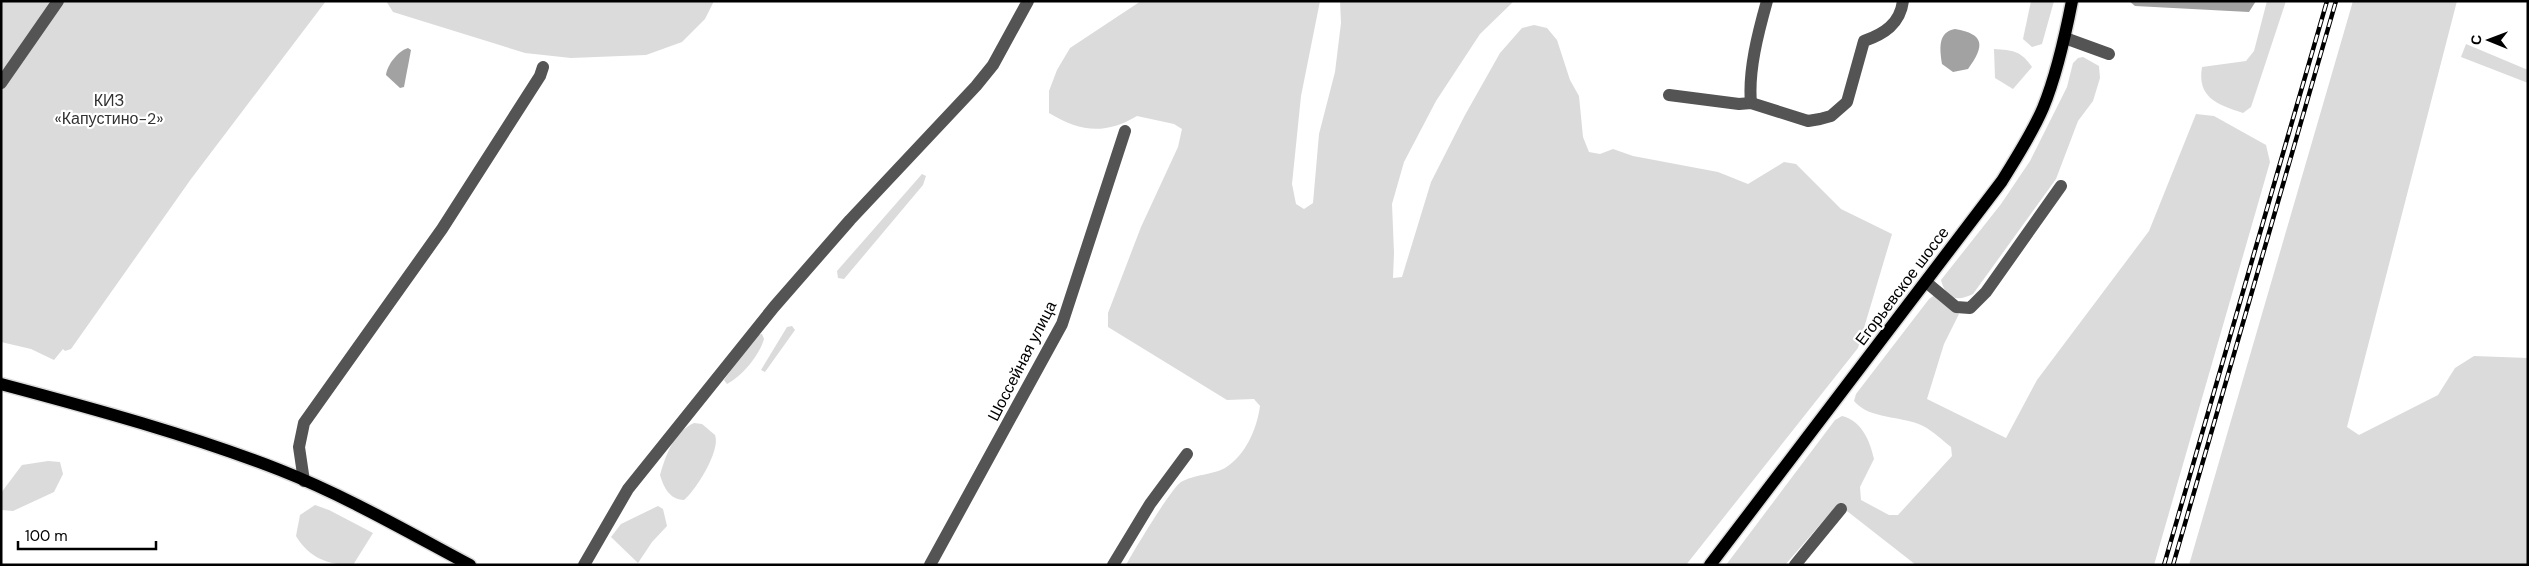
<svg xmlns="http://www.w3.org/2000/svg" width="2529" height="566" viewBox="0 0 2529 566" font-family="'DM Sans',sans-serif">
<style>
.green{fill:#dbdbdb}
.water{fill:#a2a2a2}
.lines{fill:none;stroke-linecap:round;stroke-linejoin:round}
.major-casing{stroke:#dbdbdb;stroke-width:15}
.minor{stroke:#545454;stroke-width:12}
.major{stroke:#000;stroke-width:12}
.rail-casing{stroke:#000;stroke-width:4.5}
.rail{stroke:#fff;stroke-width:2.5;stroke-dasharray:8;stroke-linecap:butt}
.labels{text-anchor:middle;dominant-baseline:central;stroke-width:4.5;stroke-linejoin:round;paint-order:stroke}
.park-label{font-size:16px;fill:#323232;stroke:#fff}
.street-label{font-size:16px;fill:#000;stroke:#fff}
</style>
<rect width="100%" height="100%" fill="#fff"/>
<g class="green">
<path d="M 1,1 L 326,1 L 191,179 L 71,349 L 65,351 L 63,349 L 54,360 L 31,349 L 1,342 Z"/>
<path d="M 386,1 L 714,1 L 705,19 L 682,42 L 646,55 L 571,58 L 525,53 L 393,12 Z"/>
<path d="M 1141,1 L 1320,1 L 1301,96 L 1292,184 L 1296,204 L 1304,209 L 1313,203 L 1319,134 L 1335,72 L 1341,23 L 1340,1 L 1514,1 L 1480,34 L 1436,101 L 1404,162 L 1392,204 L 1394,253 L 1393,278 L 1402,277 L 1431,182 L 1465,115 L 1500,53 L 1522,28 L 1534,25 L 1547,28 L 1557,40 L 1570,80 L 1579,96 L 1583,137 L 1589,152 L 1600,154 L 1613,149 L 1633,156 L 1718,172 L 1748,184 L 1784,162 L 1796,164 L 1841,209 L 1892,234 L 1858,348 L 1686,565 L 1126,565 C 1133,552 1172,487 1181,482 C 1193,475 1215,474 1225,468 C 1245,456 1257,429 1260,406 L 1254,399 L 1227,400 L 1108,327 L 1108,313 L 1141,227 L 1178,147 L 1182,129 L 1174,124 L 1137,116 C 1105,135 1080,132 1049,113 L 1049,91 L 1057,70 L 1070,48 Z"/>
<path d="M 2031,1 L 2054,1 L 2042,44 L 2032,47 L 2023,39 Z"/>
<path d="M 2267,1 L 2286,1 L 2251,107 L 2243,113 C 2216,104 2197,97 2202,67 L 2246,61 L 2254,51 Z"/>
<path d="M 2353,1 L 2457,1 L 2347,427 L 2359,435 L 2438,395 L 2455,368 L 2474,356 L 2528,358 L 2528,565 L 2189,565 Z"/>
<path d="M 2466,44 L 2528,70 L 2528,83 L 2461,57 Z"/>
<path d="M 1994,49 C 2013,50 2021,51 2032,67 L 2013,89 L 1995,78 Z"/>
<path d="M 2083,57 L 2099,66 L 2100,78 L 2093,101 L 2078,121 L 2056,179 L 1973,294 C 1957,302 1946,299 1941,280 L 2001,204 L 2030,161 L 2067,87 L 2073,63 L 2078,58 Z"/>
<path d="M 2196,114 L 2214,116 L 2266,145 L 2270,162 L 2154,565 L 1916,565 L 1838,504 L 1785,565 L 1726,565 L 1835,420 L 1842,416 C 1862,421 1870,441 1874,459 L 1860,487 L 1861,500 L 1889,515 L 1898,515 L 1952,456 L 1951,447 C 1942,440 1933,431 1923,426 C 1901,415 1870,420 1854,401 L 1856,394 L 1929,299 L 1935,295 L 1959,314 L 1944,344 L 1927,399 L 2006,438 L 2037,380 L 2149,231 Z"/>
<path d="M 922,174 L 926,176 L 923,185 L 844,279 L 838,278 L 837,271 Z"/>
<path d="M 792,326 L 795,330 L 765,372 L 761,370 L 787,327 Z"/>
<path d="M 762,334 L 764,339 C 759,356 742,376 727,384 L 724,380 L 756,335 Z"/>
<path d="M 694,423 L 702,424 L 715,435 C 721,450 696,490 684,500 C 669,499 664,488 660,475 C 666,454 674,432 694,423 Z"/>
<path d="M 48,461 L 60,462 L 63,474 L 54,492 L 13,511 L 2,510 L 1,493 L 22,465 Z"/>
<path d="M 315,505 L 329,510 L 373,533 L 353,565 C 328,565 309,558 296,536 L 300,515 Z"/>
<path d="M 658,506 L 663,509 L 667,526 L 652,542 L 638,563 L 611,537 L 621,524 Z"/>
</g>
<g class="water">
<path d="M 2129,1 L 2256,1 L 2249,12 L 2135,6 Z"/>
<path d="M 1955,29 C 1985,34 1985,46 1968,69 L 1953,72 L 1942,64 C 1940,50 1937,32 1955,29 Z"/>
<path d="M 408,48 L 411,50 L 404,87 L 400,88 L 386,75 C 387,65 398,51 408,48 Z"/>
</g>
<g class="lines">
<defs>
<g id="major">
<path d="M 1,384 C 95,409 190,435 280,470 C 346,496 408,532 470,565"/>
<path d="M 1710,565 L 2002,181 C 2016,158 2032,134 2043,108 C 2057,74 2065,37 2072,1"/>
</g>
</defs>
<use href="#major" class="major-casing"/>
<g class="minor">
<path d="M 2065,38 L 2109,54"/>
<path d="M 1,83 L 58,1"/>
<path d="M 1669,95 L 1739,104 L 1751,103 L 1808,121 L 1820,119 L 1831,116 L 1847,102 L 1864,41 C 1884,34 1900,24 1903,1"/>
<path d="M 1751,103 C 1748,71 1758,33 1767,1"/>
<path d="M 1926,282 L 1956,307 L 1970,308 L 1986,292 L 2061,186"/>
<path d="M 304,481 L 299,447 L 304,423 L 442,229 L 540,76 L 543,67"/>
<path d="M 584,565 L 628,489 L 774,307 L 850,220 L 976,86 L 993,65 L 1028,1"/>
<path d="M 930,565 L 1062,324 L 1125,131"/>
<path d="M 1113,565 L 1150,504 L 1187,454"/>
<path d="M 1795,565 L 1841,509"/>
</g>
<use href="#major" class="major"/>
<defs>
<g id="rail">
<path d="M 2164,565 L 2327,1"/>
<path d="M 2173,565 L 2336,1"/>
</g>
</defs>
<use href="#rail" class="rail-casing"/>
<use href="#rail" class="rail"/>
</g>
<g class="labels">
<g class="park-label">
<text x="109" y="100">КИЗ<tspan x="109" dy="18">«Капустино-2»</tspan></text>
</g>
<g class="street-label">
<text transform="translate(1902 286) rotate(-53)">Егорьевское шоссе</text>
<text transform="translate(1022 361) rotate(-63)">Шоссейная улица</text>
</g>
</g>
<rect width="2529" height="566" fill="none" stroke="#000000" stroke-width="5"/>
<g transform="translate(2489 40) rotate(271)" stroke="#ffffff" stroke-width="4" paint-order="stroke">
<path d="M0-4L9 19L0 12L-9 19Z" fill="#000000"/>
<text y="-8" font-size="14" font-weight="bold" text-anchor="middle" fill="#000000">С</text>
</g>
<path d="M18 541v8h138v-8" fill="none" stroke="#000000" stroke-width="2.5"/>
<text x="25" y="541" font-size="15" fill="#000000" stroke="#ffffff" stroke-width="4" paint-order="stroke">100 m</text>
</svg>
